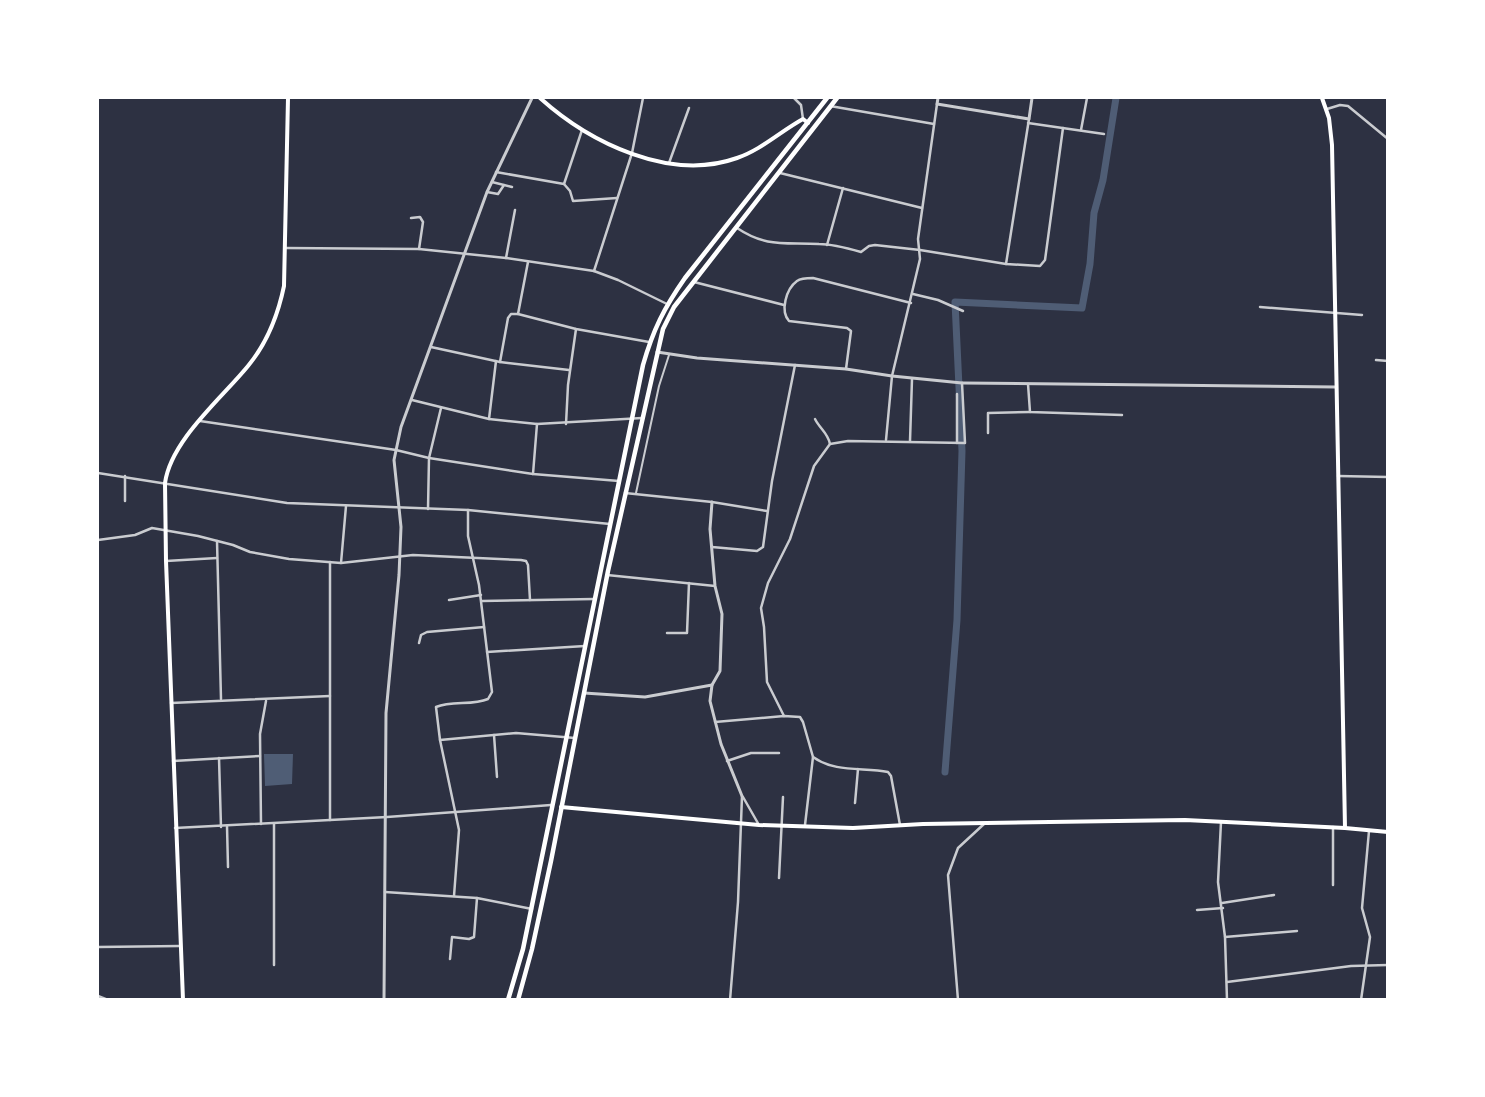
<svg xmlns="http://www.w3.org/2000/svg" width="1485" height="1097" viewBox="0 0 1485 1097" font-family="'Space Grotesk',sans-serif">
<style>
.water{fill:#4f5d75}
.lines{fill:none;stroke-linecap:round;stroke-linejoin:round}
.canal{stroke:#4f5d75;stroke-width:7}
.pedestrian{stroke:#caccd0;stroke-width:2}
.minor{stroke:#caccd0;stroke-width:2.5}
.tertiary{stroke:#caccd0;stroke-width:3}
.secondary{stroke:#fff;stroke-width:4}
.primary{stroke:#fff;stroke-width:4.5}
</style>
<rect width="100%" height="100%" fill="#2d3142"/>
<path class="water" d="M 264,754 L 293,754 L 292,784 L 265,786 Z"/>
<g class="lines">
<path class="canal" d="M 945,772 L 957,620 L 962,451 L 955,302 L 1082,308 L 1090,264 L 1094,213 L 1103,180 L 1116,98"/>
<path class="pedestrian" d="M 636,493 L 659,386 L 669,355"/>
<g class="minor">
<path d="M 794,98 L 801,105 L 803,119"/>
<path d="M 830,106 L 934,124"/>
<path d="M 1327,109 L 1340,105 L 1348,106 L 1388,139"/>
<path d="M 1028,123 L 1104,134"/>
<path d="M 1081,130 L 1087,98"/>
<path d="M 669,163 L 689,108"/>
<path d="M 496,172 L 564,184 L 570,191 L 573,201 L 617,198"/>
<path d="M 780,173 L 922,208"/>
<path d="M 492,182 L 512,187"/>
<path d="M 564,184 L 582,130"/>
<path d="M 487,192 L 498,194 L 504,185"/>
<path d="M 411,218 L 420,217 L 423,222 L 419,249"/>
<path d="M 737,228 C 767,248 785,242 819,244 C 833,244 847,248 861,252 L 869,246 L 875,245 L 920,250 L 1006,264 L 1040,266 L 1045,260 L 1063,128"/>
<path d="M 827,245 L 843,188"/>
<path d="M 285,248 L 419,249 L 506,258 L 594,271 L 618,280 L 667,304"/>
<path d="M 506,258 L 515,210"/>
<path d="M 1006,264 L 1029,119"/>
<path d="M 594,271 L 632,153 L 643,98"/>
<path d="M 694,282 L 784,305"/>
<path d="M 913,294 L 938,300 L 963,311"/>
<path d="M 1260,307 L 1362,315"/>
<path d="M 518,314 L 576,329 L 649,342"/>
<path d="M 431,347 L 500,362 L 569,370"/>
<path d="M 1376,360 L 1388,361"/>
<path d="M 500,362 L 508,318 L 511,314 L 518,314 L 528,262"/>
<path d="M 846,369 L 851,331 L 847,328 L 789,321 C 780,311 786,289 797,281 C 801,278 808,278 813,278 L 911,303"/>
<path d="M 1028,384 L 1030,412 L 1122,415"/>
<path d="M 412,400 L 489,419 L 537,424 L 642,418"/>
<path d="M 489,419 L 496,361"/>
<path d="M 815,419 C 820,429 828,433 830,444"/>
<path d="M 200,421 L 396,450 L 429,458 L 533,474 L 619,481"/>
<path d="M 566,424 L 568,385 L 576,329"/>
<path d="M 988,433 L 988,413 L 1030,412"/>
<path d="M 886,440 L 892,376 L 920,259 L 918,239 L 937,104"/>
<path d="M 910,441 L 912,379"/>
<path d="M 957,443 L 957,394"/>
<path d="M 98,473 L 287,503 L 468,510 L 610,524"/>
<path d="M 533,474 L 537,424"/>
<path d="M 1338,476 L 1388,477"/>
<path d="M 625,493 L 712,502 L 767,511"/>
<path d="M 125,501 L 125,476"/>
<path d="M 428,509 L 429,458 L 441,408"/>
<path d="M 98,540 L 135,535 L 152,528 L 198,536 L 233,545 L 250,552 L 289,559 L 341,563 L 413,555 L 521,560 L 526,561 L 528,565 L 530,600"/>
<path d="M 217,541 L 221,699"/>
<path d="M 712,547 L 757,551 L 763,547 L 772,481 L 795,365"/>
<path d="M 166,561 L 217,558"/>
<path d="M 330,562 L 330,820"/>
<path d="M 341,563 L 346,506"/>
<path d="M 607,575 L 715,586"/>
<path d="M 449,600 L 481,595"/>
<path d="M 482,601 L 594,599"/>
<path d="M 667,633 L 687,633 L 689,583"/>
<path d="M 419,643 L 421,635 L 427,632 L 484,627"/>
<path d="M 487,652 L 585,646"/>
<path d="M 171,703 L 330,696"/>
<path d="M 784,716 L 767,682 L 764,627 L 761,608 L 768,583 L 790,539 L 814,466 L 830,444 L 848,441 L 965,443 L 962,383"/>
<path d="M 715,722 L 784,716 L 800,717 L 803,722 L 813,757 C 835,773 864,767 888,772 L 891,776 L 900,825"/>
<path d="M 494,735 L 497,777"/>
<path d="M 440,740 L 516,733 L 575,738"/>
<path d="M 219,758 L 221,827"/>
<path d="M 173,761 L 260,756"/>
<path d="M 727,761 L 751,753 L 779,753"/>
<path d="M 743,797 L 759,825"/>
<path d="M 855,803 L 858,769"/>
<path d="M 1221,822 L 1218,882 L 1225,937 L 1227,1000"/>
<path d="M 261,824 L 260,734 L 266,701"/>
<path d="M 805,825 L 813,757"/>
<path d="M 227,826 L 228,867"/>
<path d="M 175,828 L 387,817 L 551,805"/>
<path d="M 779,878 L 783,797"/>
<path d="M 1333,885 L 1333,827"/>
<path d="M 385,892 L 477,898 L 532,909"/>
<path d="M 454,896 L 459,830 L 440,740 L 436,707 C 452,700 472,706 488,699 L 492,692 L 479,585 L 468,536 L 468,510"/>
<path d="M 1222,903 L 1274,895"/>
<path d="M 1197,910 L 1223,908"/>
<path d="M 1225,937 L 1297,931"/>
<path d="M 98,947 L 180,946"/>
<path d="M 450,959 L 452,937 L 469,939 L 474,937 L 477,898"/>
<path d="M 274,965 L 274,824"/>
<path d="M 1227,982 L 1351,966 L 1388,965"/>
<path d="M 98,996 L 108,1000"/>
<path d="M 730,1000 L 738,902 L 742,796"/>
<path d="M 958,1000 L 948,875 L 958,848 L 984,824"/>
<path d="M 1361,1000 L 1370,937 L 1362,908 L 1369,831"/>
</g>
<g class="tertiary">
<path d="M 938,98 L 937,104 L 1029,119 L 1032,98"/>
<path d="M 657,352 L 697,358 L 846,369 L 892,376 L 962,383"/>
<path d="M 963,383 L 1336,387"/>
<path d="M 712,502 L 710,529 L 715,586 L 722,614 L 720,671 L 712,685 L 710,701 L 721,744 L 742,796"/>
<path d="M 584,693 L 645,697 L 712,685"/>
<path d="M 384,1000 L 386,713 L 399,575 L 401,527 L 394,460 L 401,427 L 487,192 L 532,98"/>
</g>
<g class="secondary">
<path d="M 540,98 C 590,143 670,182 737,158 C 761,150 781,131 803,119 L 808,123"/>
<path d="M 1322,98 L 1329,118 L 1332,145 L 1345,828"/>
<path d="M 561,807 L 759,825 L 853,828 L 923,824 L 1185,820 L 1345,828 L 1388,832"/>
<path d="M 183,1000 L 166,561 L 165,483 C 171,440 222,398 248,366 C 267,343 278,315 284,286 L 288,98"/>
</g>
<g class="primary">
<path d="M 508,1000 L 523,949 L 643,365 C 653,330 664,308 685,278 L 827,98"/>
<path d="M 518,1000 L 532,949 L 551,861 L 608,571 L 663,329 L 674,307 L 837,98"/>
</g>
</g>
<rect width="1485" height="1097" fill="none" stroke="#ffffff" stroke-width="198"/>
</svg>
